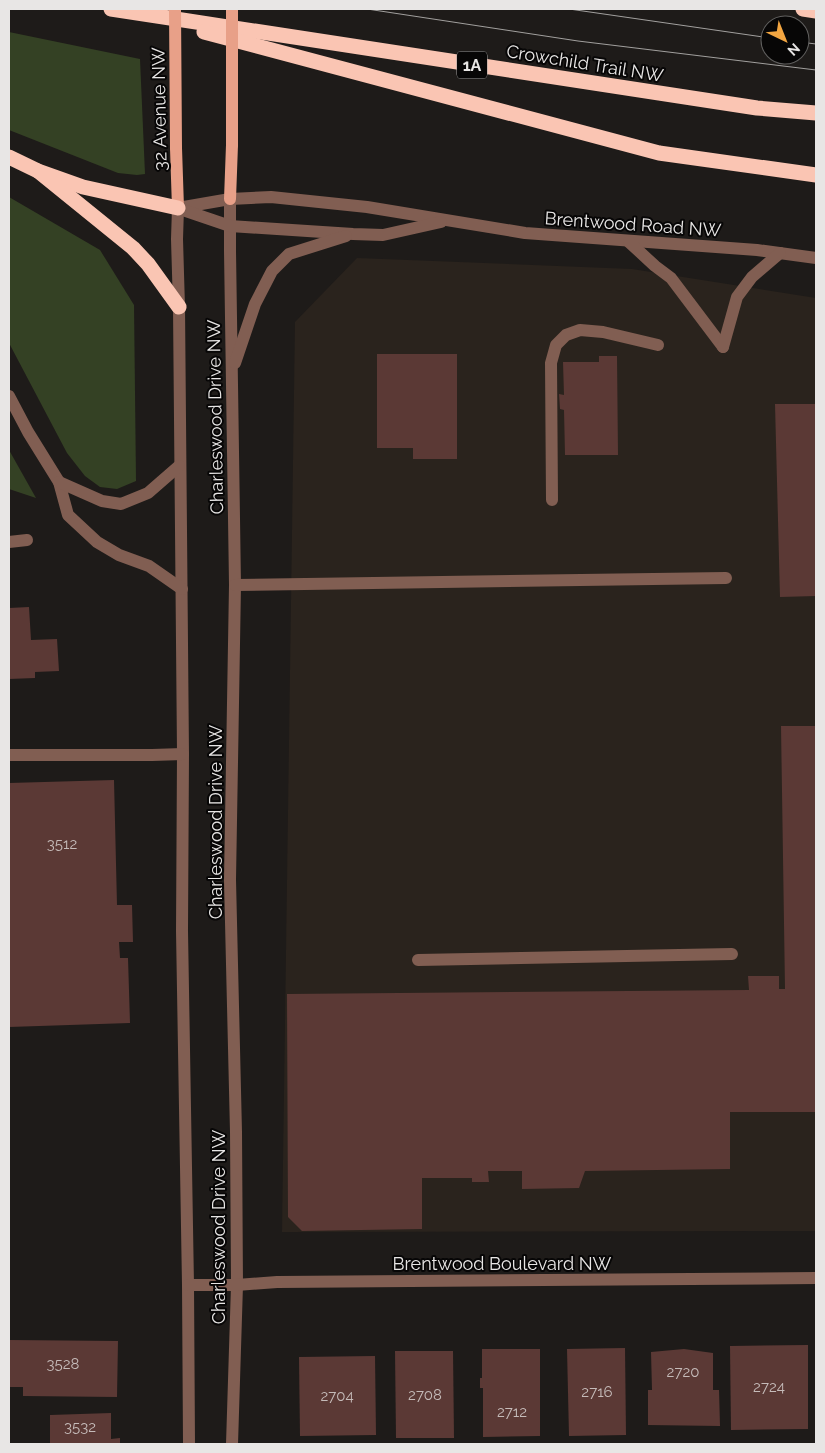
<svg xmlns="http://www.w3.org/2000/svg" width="825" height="1453" viewBox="0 0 825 1453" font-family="Raleway,sans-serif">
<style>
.built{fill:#2a231d}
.green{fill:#344124}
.building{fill:#5b3935}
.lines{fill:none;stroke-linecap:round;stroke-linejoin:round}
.minor{stroke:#815e52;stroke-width:12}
.major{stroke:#e8a088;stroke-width:12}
.highway{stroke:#fac5b3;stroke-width:15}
.tram{stroke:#a2a09e;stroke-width:1}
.major-bridge{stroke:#e8a088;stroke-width:12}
.labels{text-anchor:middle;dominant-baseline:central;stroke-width:4;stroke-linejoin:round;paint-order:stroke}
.number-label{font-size:15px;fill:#c5bbb9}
.shield{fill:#070606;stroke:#a4a3a2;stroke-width:1}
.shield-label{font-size:16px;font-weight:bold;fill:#e8e6e5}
.street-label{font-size:18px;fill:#e8e6e5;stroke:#070606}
</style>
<rect width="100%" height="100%" fill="#1e1b19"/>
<path class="built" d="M 357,258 L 632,269 L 816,298 L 816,1231 L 282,1232 L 295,322 Z"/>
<g class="green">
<path d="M 9,32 L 140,59 L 145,174 L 137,175 L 118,173 L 9,130 Z"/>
<path d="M 9,197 L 100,250 L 134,305 L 136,481 L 117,489 L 100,487 L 85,476 L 67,453 L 9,343 Z"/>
<path d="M 9,450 L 36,498 L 9,489 Z"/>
</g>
<g class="building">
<path d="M 377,354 L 457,354 L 457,459 L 413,459 L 413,448 L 377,448 Z"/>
<path d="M 599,356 L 617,356 L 618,455 L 565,455 L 564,410 L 560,409 L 559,394 L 564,395 L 563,362 L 599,362 Z"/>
<path d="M 775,404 L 816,404 L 816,596 L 780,597 Z"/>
<path d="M 29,607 L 31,640 L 57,639 L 59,671 L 35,672 L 35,678 L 9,679 L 9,608 Z"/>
<path d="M 781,726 L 816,726 L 816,1112 L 730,1112 L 730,1169 L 585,1171 L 579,1188 L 522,1189 L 522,1171 L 488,1171 L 489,1182 L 472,1182 L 472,1178 L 422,1178 L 422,1229 L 302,1231 L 288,1217 L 287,994 L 749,990 L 748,976 L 779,976 L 779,989 L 785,989 Z"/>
<path d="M 114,780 L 117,905 L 132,905 L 133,942 L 119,942 L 120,958 L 128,958 L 130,1023 L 9,1027 L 9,783 Z"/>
<path d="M 9,1340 L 118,1341 L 117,1397 L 23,1396 L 23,1387 L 9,1387 Z"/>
<path d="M 808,1345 L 808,1429 L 731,1430 L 730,1346 Z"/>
<path d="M 625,1348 L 626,1435 L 569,1436 L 567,1349 Z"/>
<path d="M 482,1349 L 540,1349 L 540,1436 L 483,1437 L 483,1388 L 480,1388 L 480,1378 L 482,1378 Z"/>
<path d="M 684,1349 L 713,1353 L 713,1390 L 719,1390 L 720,1426 L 648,1425 L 648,1390 L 652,1390 L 651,1352 Z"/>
<path d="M 395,1351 L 453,1351 L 454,1438 L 396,1438 Z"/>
<path d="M 375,1356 L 376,1435 L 300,1436 L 299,1357 Z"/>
<path d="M 111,1413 L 111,1439 L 120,1438 L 120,1444 L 50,1444 L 50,1415 Z"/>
</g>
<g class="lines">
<g class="minor">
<path d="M 230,199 L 230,251 L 235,585 L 230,880 L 236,1132 L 237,1285 L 232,1444"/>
<path d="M 178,208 L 177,239 L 179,307 L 183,754 L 182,931 L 188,1285 L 189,1444"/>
<path d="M 178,208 L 230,199 L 271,197 L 367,207 L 525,233 L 757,250 L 816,258"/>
<path d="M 180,209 L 230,226 L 353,234 L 383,235 L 441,222"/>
<path d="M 629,242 L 655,266 L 671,278 L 723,347"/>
<path d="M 723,347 L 737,297 L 752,277 L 780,253"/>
<path d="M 235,363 L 255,304 L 272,271 L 289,254 L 346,236"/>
<path d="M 9,396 L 28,432 L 59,482 L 68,515 L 97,542 L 119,555 L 149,566 L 182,589"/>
<path d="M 59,482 L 102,501 L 121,504 L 148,493 L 179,466"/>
<path d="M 552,500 L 551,363 L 556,345 L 566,335 L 580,330 L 603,332 L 658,345"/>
<path d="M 9,542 L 27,540"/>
<path d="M 235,585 L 726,578"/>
<path d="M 9,755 L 152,755 L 183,754"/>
<path d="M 418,960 L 732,954"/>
<path d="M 188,1285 L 237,1285 L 277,1282 L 816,1278"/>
</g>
<g class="major">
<path d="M 176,148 L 178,208"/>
<path d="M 230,199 L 232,145"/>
</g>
<g class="highway">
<path d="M 111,9 L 757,108 L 816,113"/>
<path d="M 803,9 L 816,11"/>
<path d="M 204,32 L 659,153 L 816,175"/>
<path d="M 9,157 L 38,171 L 83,187 L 178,208"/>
<path d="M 38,171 L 133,248 L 148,264 L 179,307"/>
</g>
<g class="tram">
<path d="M 367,9 L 578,41 L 816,70"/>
<path d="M 569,9 L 770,38"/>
<path d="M 800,42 L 816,44"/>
</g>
<g class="major-bridge">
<path d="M 175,9 L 176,148"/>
<path d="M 232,9 L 232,145"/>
</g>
</g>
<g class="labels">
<g class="number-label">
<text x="62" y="844">3512</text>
<text x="63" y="1364">3528</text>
<text x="683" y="1372">2720</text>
<text x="769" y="1387">2724</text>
<text x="597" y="1392">2716</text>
<text x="425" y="1395">2708</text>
<text x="337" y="1396">2704</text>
<text x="512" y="1412">2712</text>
<text x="80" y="1427">3532</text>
</g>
<rect class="shield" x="457" y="51.5" width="30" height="27" rx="4"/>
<g class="shield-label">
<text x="472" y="65">1A</text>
</g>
<g class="street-label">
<text transform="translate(585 63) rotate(9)">Crowchild Trail NW</text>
<text transform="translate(159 109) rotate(-91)">32 Avenue NW</text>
<text transform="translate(633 224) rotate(4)">Brentwood Road NW</text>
<text transform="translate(215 417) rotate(-91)">Charleswood Drive NW</text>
<text transform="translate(215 822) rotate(-90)">Charleswood Drive NW</text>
<text transform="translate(218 1227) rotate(-90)">Charleswood Drive NW</text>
<text x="502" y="1263">Brentwood Boulevard NW</text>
</g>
</g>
<rect width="825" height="1453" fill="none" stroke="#e8e6e5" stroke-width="20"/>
<g transform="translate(785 40) rotate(137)"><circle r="24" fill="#070606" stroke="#61605f"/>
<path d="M0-4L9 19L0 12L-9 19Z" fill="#f2a541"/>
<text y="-8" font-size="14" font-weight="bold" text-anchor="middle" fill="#e8e6e5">N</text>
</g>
</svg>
